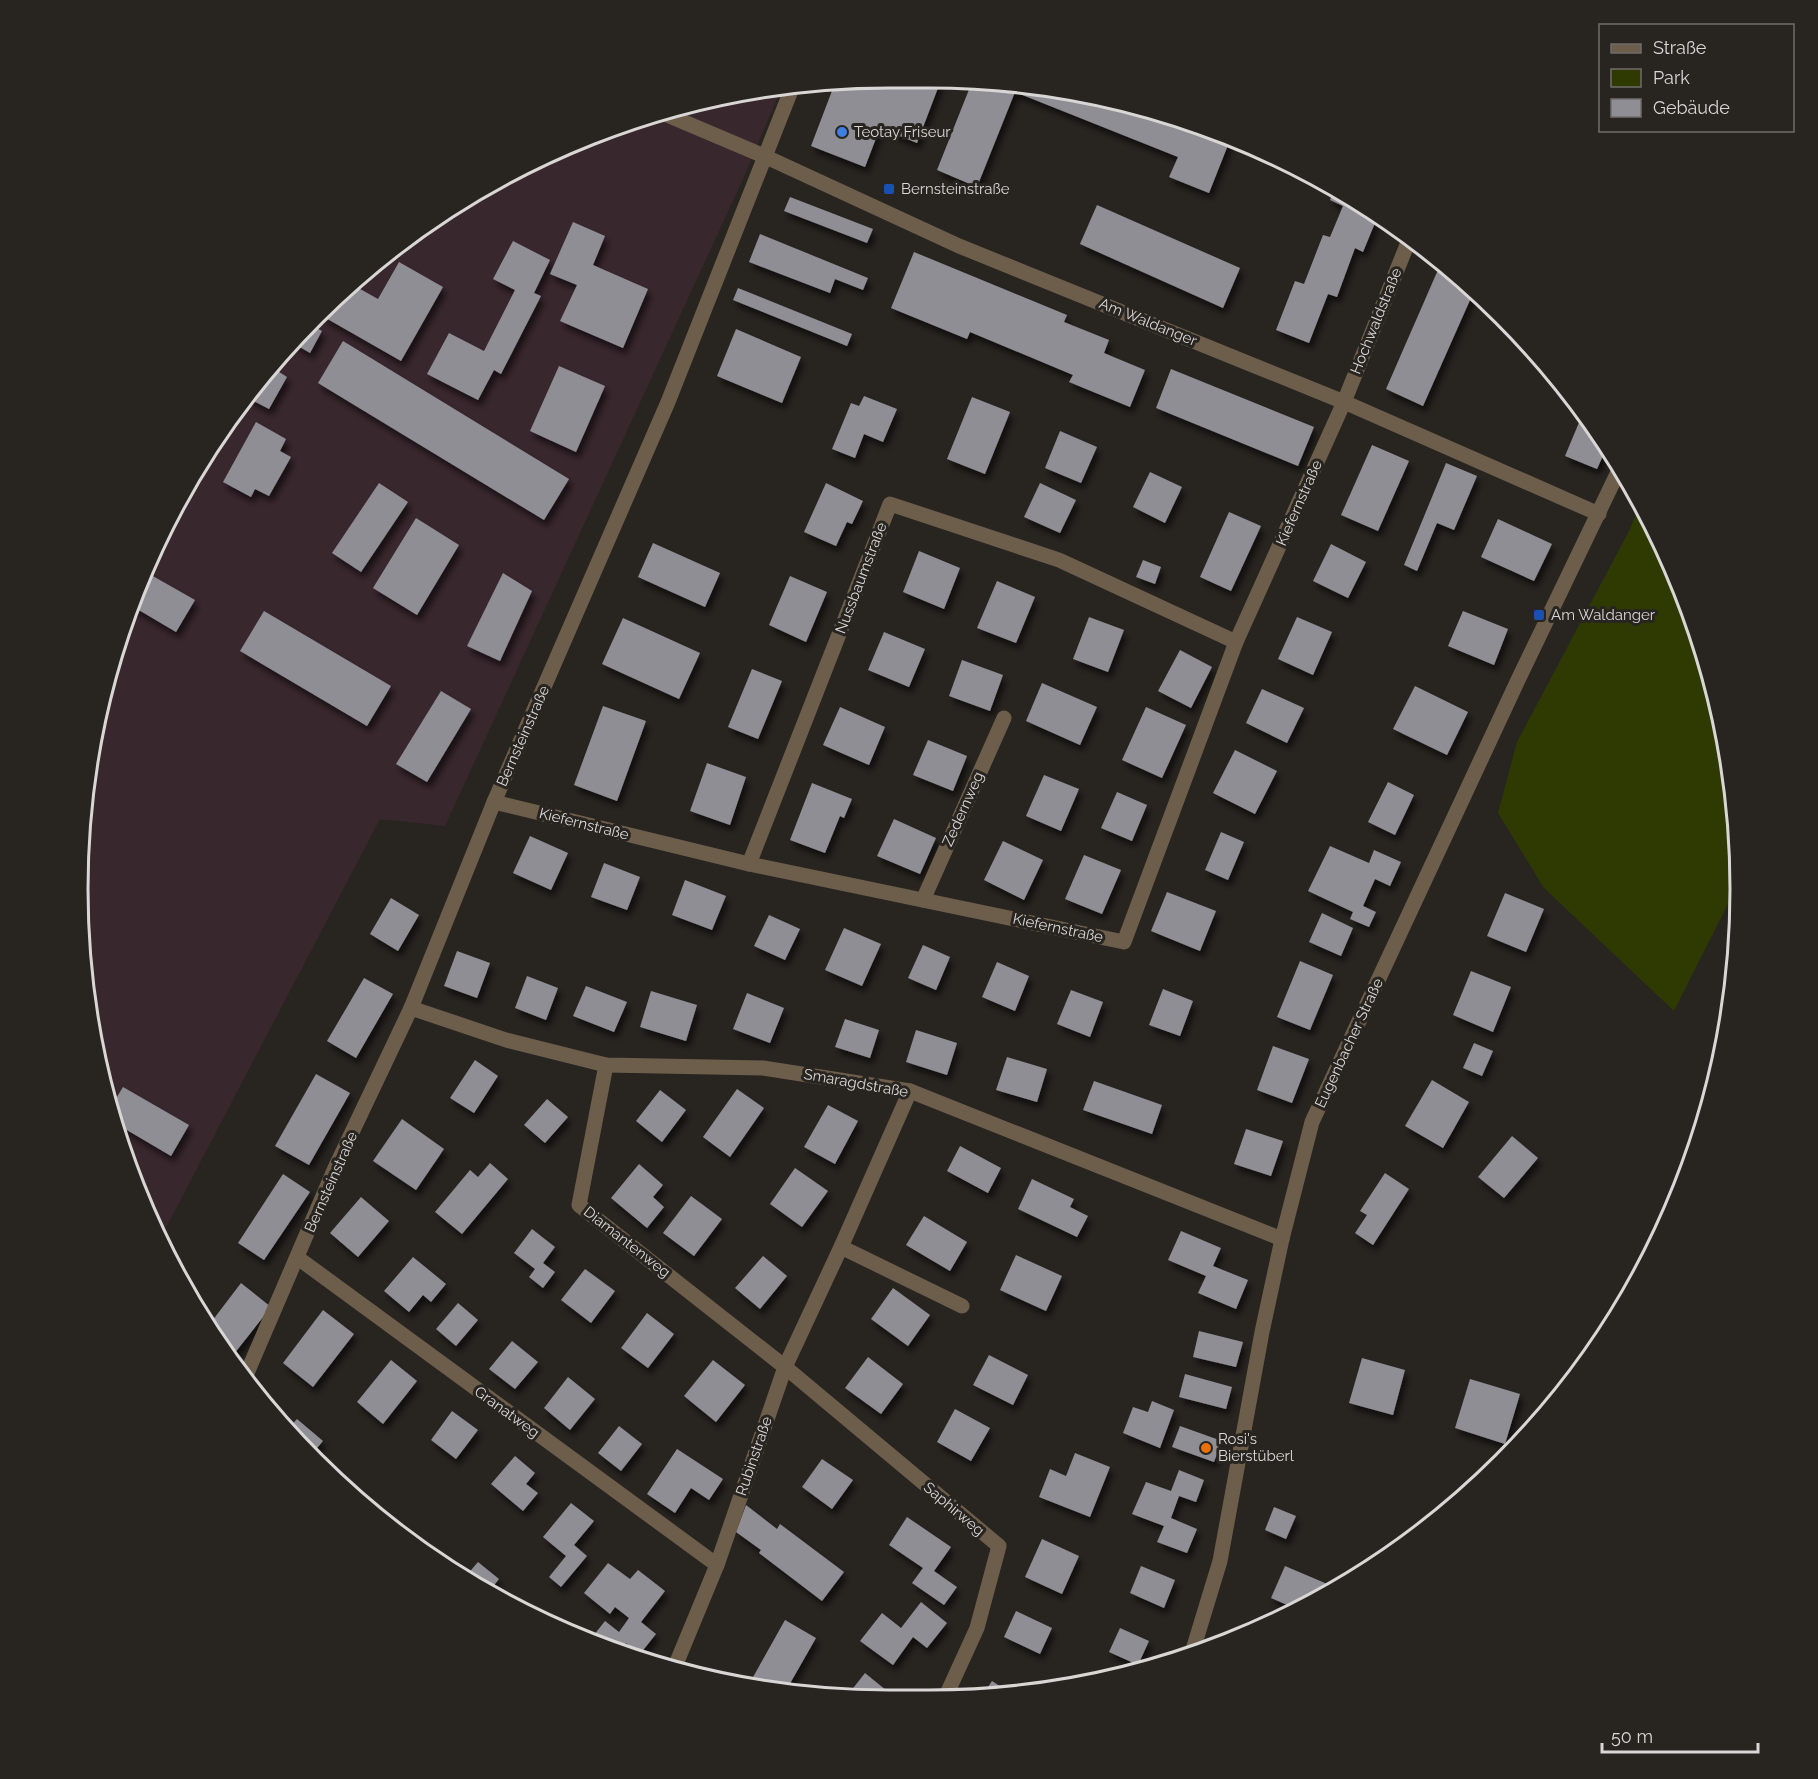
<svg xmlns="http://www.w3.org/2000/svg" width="1818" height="1779" viewBox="0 0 1818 1779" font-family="Raleway,sans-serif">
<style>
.commercial{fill:#39272e}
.green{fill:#2f3a03}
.building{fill:#8f8e94;filter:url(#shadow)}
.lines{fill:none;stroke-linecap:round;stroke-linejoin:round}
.minor{stroke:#6d5e4b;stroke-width:15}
.tertiary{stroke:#6d5e4b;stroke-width:15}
.shop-dot{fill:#3f7fe0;stroke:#282521;stroke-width:2}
.transit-dot{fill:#1a4fb4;stroke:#282521;stroke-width:2}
.food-dot{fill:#e8710a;stroke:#282521;stroke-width:2}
.labels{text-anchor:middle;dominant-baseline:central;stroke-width:6;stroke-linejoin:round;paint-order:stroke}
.poi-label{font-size:15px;fill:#d9d7d5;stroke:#282521;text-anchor:start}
.street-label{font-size:15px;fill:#d9d7d5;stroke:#282521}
.rim{fill:none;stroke:#d9d7d5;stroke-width:3}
</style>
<defs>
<filter id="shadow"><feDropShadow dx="3.5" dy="6" stdDeviation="3" flood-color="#0009"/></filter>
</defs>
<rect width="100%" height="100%" fill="#282521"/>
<path class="commercial" d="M 781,89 L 743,179 L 445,826 L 380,819 L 159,1241 L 106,1099 L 80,942 L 94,732 L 140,579 L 215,439 L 315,316 L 438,215 L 579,140 L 731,94 Z"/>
<path class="green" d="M 1640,505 L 1656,531 L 1712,680 L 1738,837 L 1737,886 L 1674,1011 L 1544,888 L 1498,813 L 1517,742 L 1629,531 Z"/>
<g class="building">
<path d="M 890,78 L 941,80 L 917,143 L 880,128 L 865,167 L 811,146 L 835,83 Z"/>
<path d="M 972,82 L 1035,85 L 1190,121 L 1230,140 L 1209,193 L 1169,177 L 1178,157 L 1015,92 L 977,187 L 937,170 Z"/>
<path d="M 1335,187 L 1377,218 L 1363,252 L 1355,248 L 1337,297 L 1328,294 L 1309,343 L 1276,330 L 1295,281 L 1304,284 L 1323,235 L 1330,237 L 1343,206 L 1330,200 Z"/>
<path d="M 790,197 L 873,229 L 867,243 L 784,211 Z"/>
<path d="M 1097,205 L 1240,268 L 1223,308 L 1080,244 Z"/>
<path d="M 573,222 L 605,236 L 593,265 L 648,289 L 623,348 L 560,321 L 577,285 L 550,274 Z"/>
<path d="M 760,234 L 868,278 L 863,290 L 835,279 L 830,293 L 749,262 Z"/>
<path d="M 513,241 L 550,260 L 534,293 L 541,296 L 501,374 L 494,370 L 478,400 L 427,374 L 449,333 L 484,351 L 515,290 L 493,279 Z"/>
<path d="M 914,252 L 1067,315 L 1064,322 L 1109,340 L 1104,353 L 1145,370 L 1130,407 L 1069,382 L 1073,375 L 970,332 L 967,339 L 891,308 Z"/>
<path d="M 399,262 L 443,287 L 401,361 L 324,317 L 332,302 L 353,285 L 378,299 Z"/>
<path d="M 1441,263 L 1464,280 L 1474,291 L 1423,406 L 1386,389 Z"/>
<path d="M 738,288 L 852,334 L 847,346 L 733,300 Z"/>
<path d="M 309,324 L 322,331 L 310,353 L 293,343 Z"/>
<path d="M 736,329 L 801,357 L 782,403 L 717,376 Z"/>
<path d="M 343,341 L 569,479 L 544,520 L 318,383 Z"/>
<path d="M 559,366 L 605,386 L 576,452 L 530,431 Z"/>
<path d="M 273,368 L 287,377 L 269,409 L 248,398 Z"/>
<path d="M 1171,369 L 1314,427 L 1298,466 L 1156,408 Z"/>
<path d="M 864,396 L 897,409 L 883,442 L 864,434 L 855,458 L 832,449 L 851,403 L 859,406 Z"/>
<path d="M 972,397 L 1010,412 L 985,474 L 947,459 Z"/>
<path d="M 1583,413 L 1606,449 L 1597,469 L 1565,456 Z"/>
<path d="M 256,422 L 286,439 L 280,451 L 291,457 L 269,496 L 255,489 L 251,497 L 223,482 Z"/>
<path d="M 1060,431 L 1097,447 L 1081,483 L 1045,468 Z"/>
<path d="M 1372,445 L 1409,461 L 1378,531 L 1341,515 Z"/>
<path d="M 1446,463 L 1477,476 L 1454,530 L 1437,523 L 1417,571 L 1404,565 Z"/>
<path d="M 1150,472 L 1182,487 L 1165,523 L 1133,507 Z"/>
<path d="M 379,483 L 408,502 L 361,572 L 332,553 Z"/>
<path d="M 826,483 L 863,501 L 852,524 L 847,522 L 836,546 L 804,532 Z"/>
<path d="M 1040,483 L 1076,500 L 1060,533 L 1024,517 Z"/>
<path d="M 1229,512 L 1261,526 L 1231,591 L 1200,577 Z"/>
<path d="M 416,518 L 459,545 L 417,615 L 373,588 Z"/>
<path d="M 1498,519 L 1552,544 L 1534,581 L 1481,557 Z"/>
<path d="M 653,543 L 720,573 L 705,607 L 638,577 Z"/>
<path d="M 1331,544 L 1366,562 L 1348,598 L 1313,581 Z"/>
<path d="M 919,551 L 960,568 L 944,609 L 903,592 Z"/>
<path d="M 1143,560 L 1161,567 L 1155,584 L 1136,577 Z"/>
<path d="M 144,571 L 195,600 L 176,632 L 132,606 L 140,579 Z"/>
<path d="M 503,573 L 532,591 L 500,661 L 467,646 Z"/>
<path d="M 790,576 L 827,592 L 806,642 L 769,625 Z"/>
<path d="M 997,581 L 1035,597 L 1016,643 L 977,628 Z"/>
<path d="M 264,611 L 391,686 L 367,726 L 240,651 Z"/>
<path d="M 1463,611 L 1508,629 L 1494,665 L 1448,646 Z"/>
<path d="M 1089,617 L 1124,630 L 1108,672 L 1073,659 Z"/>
<path d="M 1297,617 L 1332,632 L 1313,675 L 1278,659 Z"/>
<path d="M 623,618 L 700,653 L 679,699 L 602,664 Z"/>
<path d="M 884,632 L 925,649 L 909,687 L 868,670 Z"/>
<path d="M 1180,650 L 1212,667 L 1191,708 L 1158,691 Z"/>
<path d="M 962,660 L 1003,675 L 990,711 L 949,696 Z"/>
<path d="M 752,669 L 782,681 L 758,739 L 728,727 Z"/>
<path d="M 1042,683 L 1097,707 L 1080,745 L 1026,721 Z"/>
<path d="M 1415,686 L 1468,712 L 1447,755 L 1393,729 Z"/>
<path d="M 1262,689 L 1304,708 L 1287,743 L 1246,723 Z"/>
<path d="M 441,691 L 471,709 L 427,782 L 396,764 Z"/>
<path d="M 603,706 L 646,721 L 617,801 L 574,785 Z"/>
<path d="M 840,707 L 885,727 L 869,765 L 823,745 Z"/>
<path d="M 1146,707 L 1186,725 L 1162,778 L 1122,760 Z"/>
<path d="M 928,740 L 967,756 L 953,791 L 913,775 Z"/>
<path d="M 1235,750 L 1277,771 L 1255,814 L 1213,793 Z"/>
<path d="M 707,763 L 746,777 L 730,825 L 690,811 Z"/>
<path d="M 1044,775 L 1079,789 L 1061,831 L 1026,816 Z"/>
<path d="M 1388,782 L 1414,795 L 1395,835 L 1368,822 Z"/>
<path d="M 812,783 L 852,799 L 844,818 L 840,816 L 825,853 L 790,840 Z"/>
<path d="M 1117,792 L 1147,805 L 1132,841 L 1101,828 Z"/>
<path d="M 894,819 L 936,838 L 920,874 L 877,856 Z"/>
<path d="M 1221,832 L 1244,842 L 1228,880 L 1205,870 Z"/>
<path d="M 530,836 L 568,853 L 551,890 L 513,873 Z"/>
<path d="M 1003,841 L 1043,860 L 1024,900 L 984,880 Z"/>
<path d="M 1330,846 L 1369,863 L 1374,850 L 1401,862 L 1390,886 L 1375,879 L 1363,906 L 1376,912 L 1369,927 L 1350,919 L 1353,912 L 1308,891 Z"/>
<path d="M 1084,855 L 1121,870 L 1102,914 L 1065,899 Z"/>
<path d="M 604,863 L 640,877 L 627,910 L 591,897 Z"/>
<path d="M 685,880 L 726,896 L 712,930 L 672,915 Z"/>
<path d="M 1167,892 L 1216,911 L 1200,951 L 1151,931 Z"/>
<path d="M 1505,893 L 1544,909 L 1526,952 L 1487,936 Z"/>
<path d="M 391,898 L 419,915 L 398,951 L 370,934 Z"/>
<path d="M 1322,913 L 1353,928 L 1341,956 L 1309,942 Z"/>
<path d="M 769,915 L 800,929 L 785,960 L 754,946 Z"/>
<path d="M 844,928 L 881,944 L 862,986 L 825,970 Z"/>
<path d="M 923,945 L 950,957 L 936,990 L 908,978 Z"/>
<path d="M 457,951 L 490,963 L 477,998 L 444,986 Z"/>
<path d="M 1300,961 L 1333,975 L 1310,1030 L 1277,1017 Z"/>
<path d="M 997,962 L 1029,976 L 1015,1011 L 982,997 Z"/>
<path d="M 1471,971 L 1511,987 L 1493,1032 L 1453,1015 Z"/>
<path d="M 527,976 L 558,988 L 546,1020 L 515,1008 Z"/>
<path d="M 364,978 L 393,994 L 356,1058 L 327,1041 Z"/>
<path d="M 586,986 L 627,1002 L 614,1032 L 573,1016 Z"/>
<path d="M 1163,989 L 1193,1001 L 1180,1036 L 1149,1025 Z"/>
<path d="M 1071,990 L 1103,1002 L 1090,1037 L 1057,1024 Z"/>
<path d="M 651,991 L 697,1005 L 686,1041 L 640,1027 Z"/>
<path d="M 747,993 L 784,1008 L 770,1043 L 733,1029 Z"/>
<path d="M 845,1019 L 879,1030 L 870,1058 L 835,1047 Z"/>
<path d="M 916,1030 L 957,1043 L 947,1075 L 906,1062 Z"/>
<path d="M 1474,1043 L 1493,1051 L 1482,1076 L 1463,1068 Z"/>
<path d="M 1273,1046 L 1309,1059 L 1292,1103 L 1257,1090 Z"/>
<path d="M 1007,1057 L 1047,1069 L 1037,1102 L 996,1090 Z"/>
<path d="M 475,1060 L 498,1076 L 474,1113 L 450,1098 Z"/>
<path d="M 316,1074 L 350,1093 L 309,1165 L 275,1146 Z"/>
<path d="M 1432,1080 L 1469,1102 L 1443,1148 L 1405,1126 Z"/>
<path d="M 1094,1081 L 1162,1105 L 1152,1134 L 1083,1110 Z"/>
<path d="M 123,1087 L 189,1125 L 171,1156 L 115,1123 L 109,1110 Z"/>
<path d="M 737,1089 L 764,1108 L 730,1157 L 703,1137 Z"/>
<path d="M 660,1090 L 686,1110 L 662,1142 L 636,1121 Z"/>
<path d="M 547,1099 L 568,1117 L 545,1143 L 524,1125 Z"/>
<path d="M 828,1105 L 858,1121 L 835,1164 L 804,1147 Z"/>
<path d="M 402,1119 L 444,1149 L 416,1190 L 373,1161 Z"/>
<path d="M 1246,1129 L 1283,1141 L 1271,1176 L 1234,1164 Z"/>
<path d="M 1512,1136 L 1538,1158 L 1504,1198 L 1478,1177 Z"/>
<path d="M 960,1146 L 1001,1168 L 988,1193 L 947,1171 Z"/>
<path d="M 490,1163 L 508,1179 L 462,1234 L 435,1212 L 470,1170 L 478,1177 Z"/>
<path d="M 639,1164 L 663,1185 L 653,1197 L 664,1207 L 647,1228 L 611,1198 Z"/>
<path d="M 795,1168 L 828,1191 L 802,1227 L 770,1204 Z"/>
<path d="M 1385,1173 L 1409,1189 L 1373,1245 L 1355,1233 L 1367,1215 L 1360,1211 Z"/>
<path d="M 283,1174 L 310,1192 L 264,1260 L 238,1243 Z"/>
<path d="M 1032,1179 L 1074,1199 L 1070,1207 L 1088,1216 L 1077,1237 L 1018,1209 Z"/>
<path d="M 691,1196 L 722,1219 L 694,1256 L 663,1233 Z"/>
<path d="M 361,1197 L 389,1221 L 358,1257 L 330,1233 Z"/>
<path d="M 924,1216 L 967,1242 L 950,1271 L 906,1245 Z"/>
<path d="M 532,1229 L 555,1247 L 543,1263 L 555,1272 L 543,1288 L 529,1277 L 535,1269 L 514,1253 Z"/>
<path d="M 1181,1231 L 1221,1248 L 1213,1266 L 1248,1280 L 1236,1309 L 1198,1293 L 1206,1276 L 1168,1260 Z"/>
<path d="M 1016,1255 L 1062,1276 L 1046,1311 L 1000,1290 Z"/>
<path d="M 763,1256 L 787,1276 L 760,1309 L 735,1288 Z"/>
<path d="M 413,1257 L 446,1284 L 431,1302 L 423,1295 L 409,1312 L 384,1291 Z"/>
<path d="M 585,1269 L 615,1291 L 591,1323 L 561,1300 Z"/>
<path d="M 241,1283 L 271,1307 L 230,1359 L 209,1325 Z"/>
<path d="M 893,1288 L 930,1315 L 908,1346 L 871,1319 Z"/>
<path d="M 458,1303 L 478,1320 L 456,1346 L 436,1329 Z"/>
<path d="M 323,1310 L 354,1334 L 313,1387 L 283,1363 Z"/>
<path d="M 647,1313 L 674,1334 L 648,1368 L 621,1348 Z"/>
<path d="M 1199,1331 L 1243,1342 L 1236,1367 L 1193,1357 Z"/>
<path d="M 512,1341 L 538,1362 L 515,1389 L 489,1369 Z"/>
<path d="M 989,1355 L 1028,1375 L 1013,1405 L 973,1385 Z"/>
<path d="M 868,1357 L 903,1384 L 881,1414 L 845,1388 Z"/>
<path d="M 1362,1358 L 1405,1370 L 1393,1415 L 1349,1403 Z"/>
<path d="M 391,1360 L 417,1381 L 383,1424 L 357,1402 Z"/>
<path d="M 713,1360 L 745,1385 L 716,1422 L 684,1396 Z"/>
<path d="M 1185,1374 L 1232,1387 L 1226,1409 L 1179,1397 Z"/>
<path d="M 568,1377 L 595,1399 L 570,1430 L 544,1408 Z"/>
<path d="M 1470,1379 L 1520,1394 L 1505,1444 L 1455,1428 Z"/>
<path d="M 1152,1401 L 1174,1410 L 1160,1448 L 1123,1433 L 1133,1407 L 1148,1412 Z"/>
<path d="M 955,1409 L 990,1428 L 971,1461 L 937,1442 Z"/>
<path d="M 452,1411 L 478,1430 L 456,1459 L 431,1440 Z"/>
<path d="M 297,1419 L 323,1441 L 312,1454 L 288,1429 Z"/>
<path d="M 619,1426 L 642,1444 L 621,1471 L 598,1453 Z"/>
<path d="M 1180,1426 L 1222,1441 L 1214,1462 L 1172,1447 Z"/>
<path d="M 677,1449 L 723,1479 L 709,1500 L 691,1488 L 675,1513 L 647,1494 Z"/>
<path d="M 1075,1453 L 1110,1467 L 1090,1517 L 1039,1497 L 1050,1469 L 1066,1476 Z"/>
<path d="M 515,1456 L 535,1473 L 526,1484 L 538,1493 L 523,1511 L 491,1484 Z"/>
<path d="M 822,1459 L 853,1480 L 832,1509 L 802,1487 Z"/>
<path d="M 331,1470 L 357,1490 L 352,1497 L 329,1472 Z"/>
<path d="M 1179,1470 L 1204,1480 L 1196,1502 L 1179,1496 L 1171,1518 L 1197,1529 L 1187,1553 L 1157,1542 L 1164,1526 L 1132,1514 L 1146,1482 L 1171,1491 Z"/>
<path d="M 571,1503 L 594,1521 L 574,1545 L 587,1556 L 561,1587 L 549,1577 L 566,1556 L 543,1537 Z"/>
<path d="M 746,1505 L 777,1529 L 780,1524 L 844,1572 L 822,1601 L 759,1553 L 761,1550 L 736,1532 Z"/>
<path d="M 1274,1507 L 1296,1516 L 1286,1539 L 1265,1530 Z"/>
<path d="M 907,1517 L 951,1547 L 934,1571 L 957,1587 L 944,1605 L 912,1583 L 923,1568 L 889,1545 Z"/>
<path d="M 1042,1539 L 1079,1556 L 1062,1594 L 1025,1577 Z"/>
<path d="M 445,1560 L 466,1576 L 478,1562 L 499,1579 L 487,1594 L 443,1563 Z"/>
<path d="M 608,1563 L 630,1579 L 638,1570 L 665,1591 L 641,1622 L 656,1634 L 640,1654 L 626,1643 L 618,1653 L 590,1640 L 605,1621 L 619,1632 L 629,1618 L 615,1607 L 610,1614 L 584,1593 Z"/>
<path d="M 1141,1566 L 1175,1580 L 1164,1608 L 1130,1593 Z"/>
<path d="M 1285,1566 L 1332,1586 L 1330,1591 L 1299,1610 L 1271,1598 Z"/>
<path d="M 513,1599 L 534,1614 L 533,1615 L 510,1604 Z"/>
<path d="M 921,1602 L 947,1623 L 927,1648 L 913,1637 L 893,1665 L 860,1641 L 882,1613 L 901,1628 Z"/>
<path d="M 1016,1611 L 1052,1628 L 1040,1654 L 1004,1637 Z"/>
<path d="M 785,1620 L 816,1638 L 784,1694 L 748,1686 Z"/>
<path d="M 1120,1628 L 1149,1641 L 1138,1665 L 1109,1652 Z"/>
<path d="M 865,1673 L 892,1695 L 890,1697 L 847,1696 Z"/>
<path d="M 1075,1675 L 1090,1681 L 1070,1685 Z"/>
<path d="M 992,1681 L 1012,1694 L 980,1699 Z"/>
</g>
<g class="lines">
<g class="minor">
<path d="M 665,114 L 764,156 L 959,246 L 1344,402 L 1599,514"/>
<path d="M 494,802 L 749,864 L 1124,942 L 1236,642 L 1344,402 L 1409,240"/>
<path d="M 749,864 L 890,504 L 1059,560 L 1236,642"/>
<path d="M 923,900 L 1004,718"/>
<path d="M 411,1008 L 506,1040 L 606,1065 L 763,1068 L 910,1091 L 1282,1239"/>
<path d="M 606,1065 L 579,1205 L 785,1367 L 999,1546 L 977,1628 L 945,1698"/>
<path d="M 841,1247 L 962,1306"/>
<path d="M 298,1258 L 717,1565"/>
<path d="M 1192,1653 L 1220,1561 L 1262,1332 L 1282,1239 L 1312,1122 L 1518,680 L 1619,470"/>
<path d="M 674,1669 L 717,1565 L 785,1367 L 841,1247 L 910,1091"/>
</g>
<path class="tertiary" d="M 243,1378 L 247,1373 L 335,1168 L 411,1008 L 494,802 L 668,402 L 792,88"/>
</g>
<circle class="shop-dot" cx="842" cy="132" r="6"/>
<g class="transit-dot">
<rect x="883" y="183" width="12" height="12" rx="3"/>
<rect x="1533" y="609" width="12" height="12" rx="3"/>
</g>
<circle class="food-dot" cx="1206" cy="1448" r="6"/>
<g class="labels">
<g class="poi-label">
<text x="854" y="132">Teotay Friseur</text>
<text x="901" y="189">Bernsteinstraße</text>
<text x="1551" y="615">Am Waldanger</text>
<text x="1218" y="1439">Rosi's<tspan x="1218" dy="17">Bierstüberl</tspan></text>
</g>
<g class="street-label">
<text transform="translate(1376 321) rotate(-68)">Hochwaldstraße</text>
<text transform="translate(1148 322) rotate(22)">Am Waldanger</text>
<text transform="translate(1299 503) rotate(-66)">Kiefernstraße</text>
<text transform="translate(861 578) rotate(-69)">Nussbaumstraße</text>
<text transform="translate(523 736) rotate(-66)">Bernsteinstraße</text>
<text transform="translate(963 809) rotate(-66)">Zedernweg</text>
<text transform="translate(584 824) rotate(14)">Kiefernstraße</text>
<text transform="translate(1058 928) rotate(12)">Kiefernstraße</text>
<text transform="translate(1349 1043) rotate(-65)">Eugenbacher Straße</text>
<text transform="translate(856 1083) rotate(10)">Smaragdstraße</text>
<text transform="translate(331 1182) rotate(-66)">Bernsteinstraße</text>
<text transform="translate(627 1242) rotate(38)">Diamantenweg</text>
<text transform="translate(507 1412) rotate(36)">Granatweg</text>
<text transform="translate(754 1456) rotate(-71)">Rubinstraße</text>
<text transform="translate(954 1509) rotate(40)">Saphirweg</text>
</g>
</g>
<path d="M0 0H1818V1779H0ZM889 88H929A801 801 0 0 1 1730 889V889A801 801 0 0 1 929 1690H889A801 801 0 0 1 88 889V889A801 801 0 0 1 889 88Z" fill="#282521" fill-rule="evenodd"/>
<path class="rim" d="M889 88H929A801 801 0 0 1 1730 889V889A801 801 0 0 1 929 1690H889A801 801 0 0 1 88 889V889A801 801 0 0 1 889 88Z"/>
<rect x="1599" y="24" width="195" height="108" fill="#282521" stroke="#6f6c69" stroke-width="1.5"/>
<rect x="1611" y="44" width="30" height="9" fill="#6d5e4b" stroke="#6f6c69" stroke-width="1.5"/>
<text x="1653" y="54" font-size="18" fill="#d9d7d5">Straße</text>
<rect x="1611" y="69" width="30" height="18" fill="#2f3a03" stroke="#6f6c69" stroke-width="1.5"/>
<text x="1653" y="84" font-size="18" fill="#d9d7d5">Park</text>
<rect x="1611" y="99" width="30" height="18" fill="#8f8e94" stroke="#6f6c69" stroke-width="1.5"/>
<text x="1653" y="114" font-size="18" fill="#d9d7d5">Gebäude</text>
<path d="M1602 1743v9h156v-9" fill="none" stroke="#d9d7d5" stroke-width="3"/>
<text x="1611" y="1743" font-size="18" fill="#d9d7d5" stroke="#282521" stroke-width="4.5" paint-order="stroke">50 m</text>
</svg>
